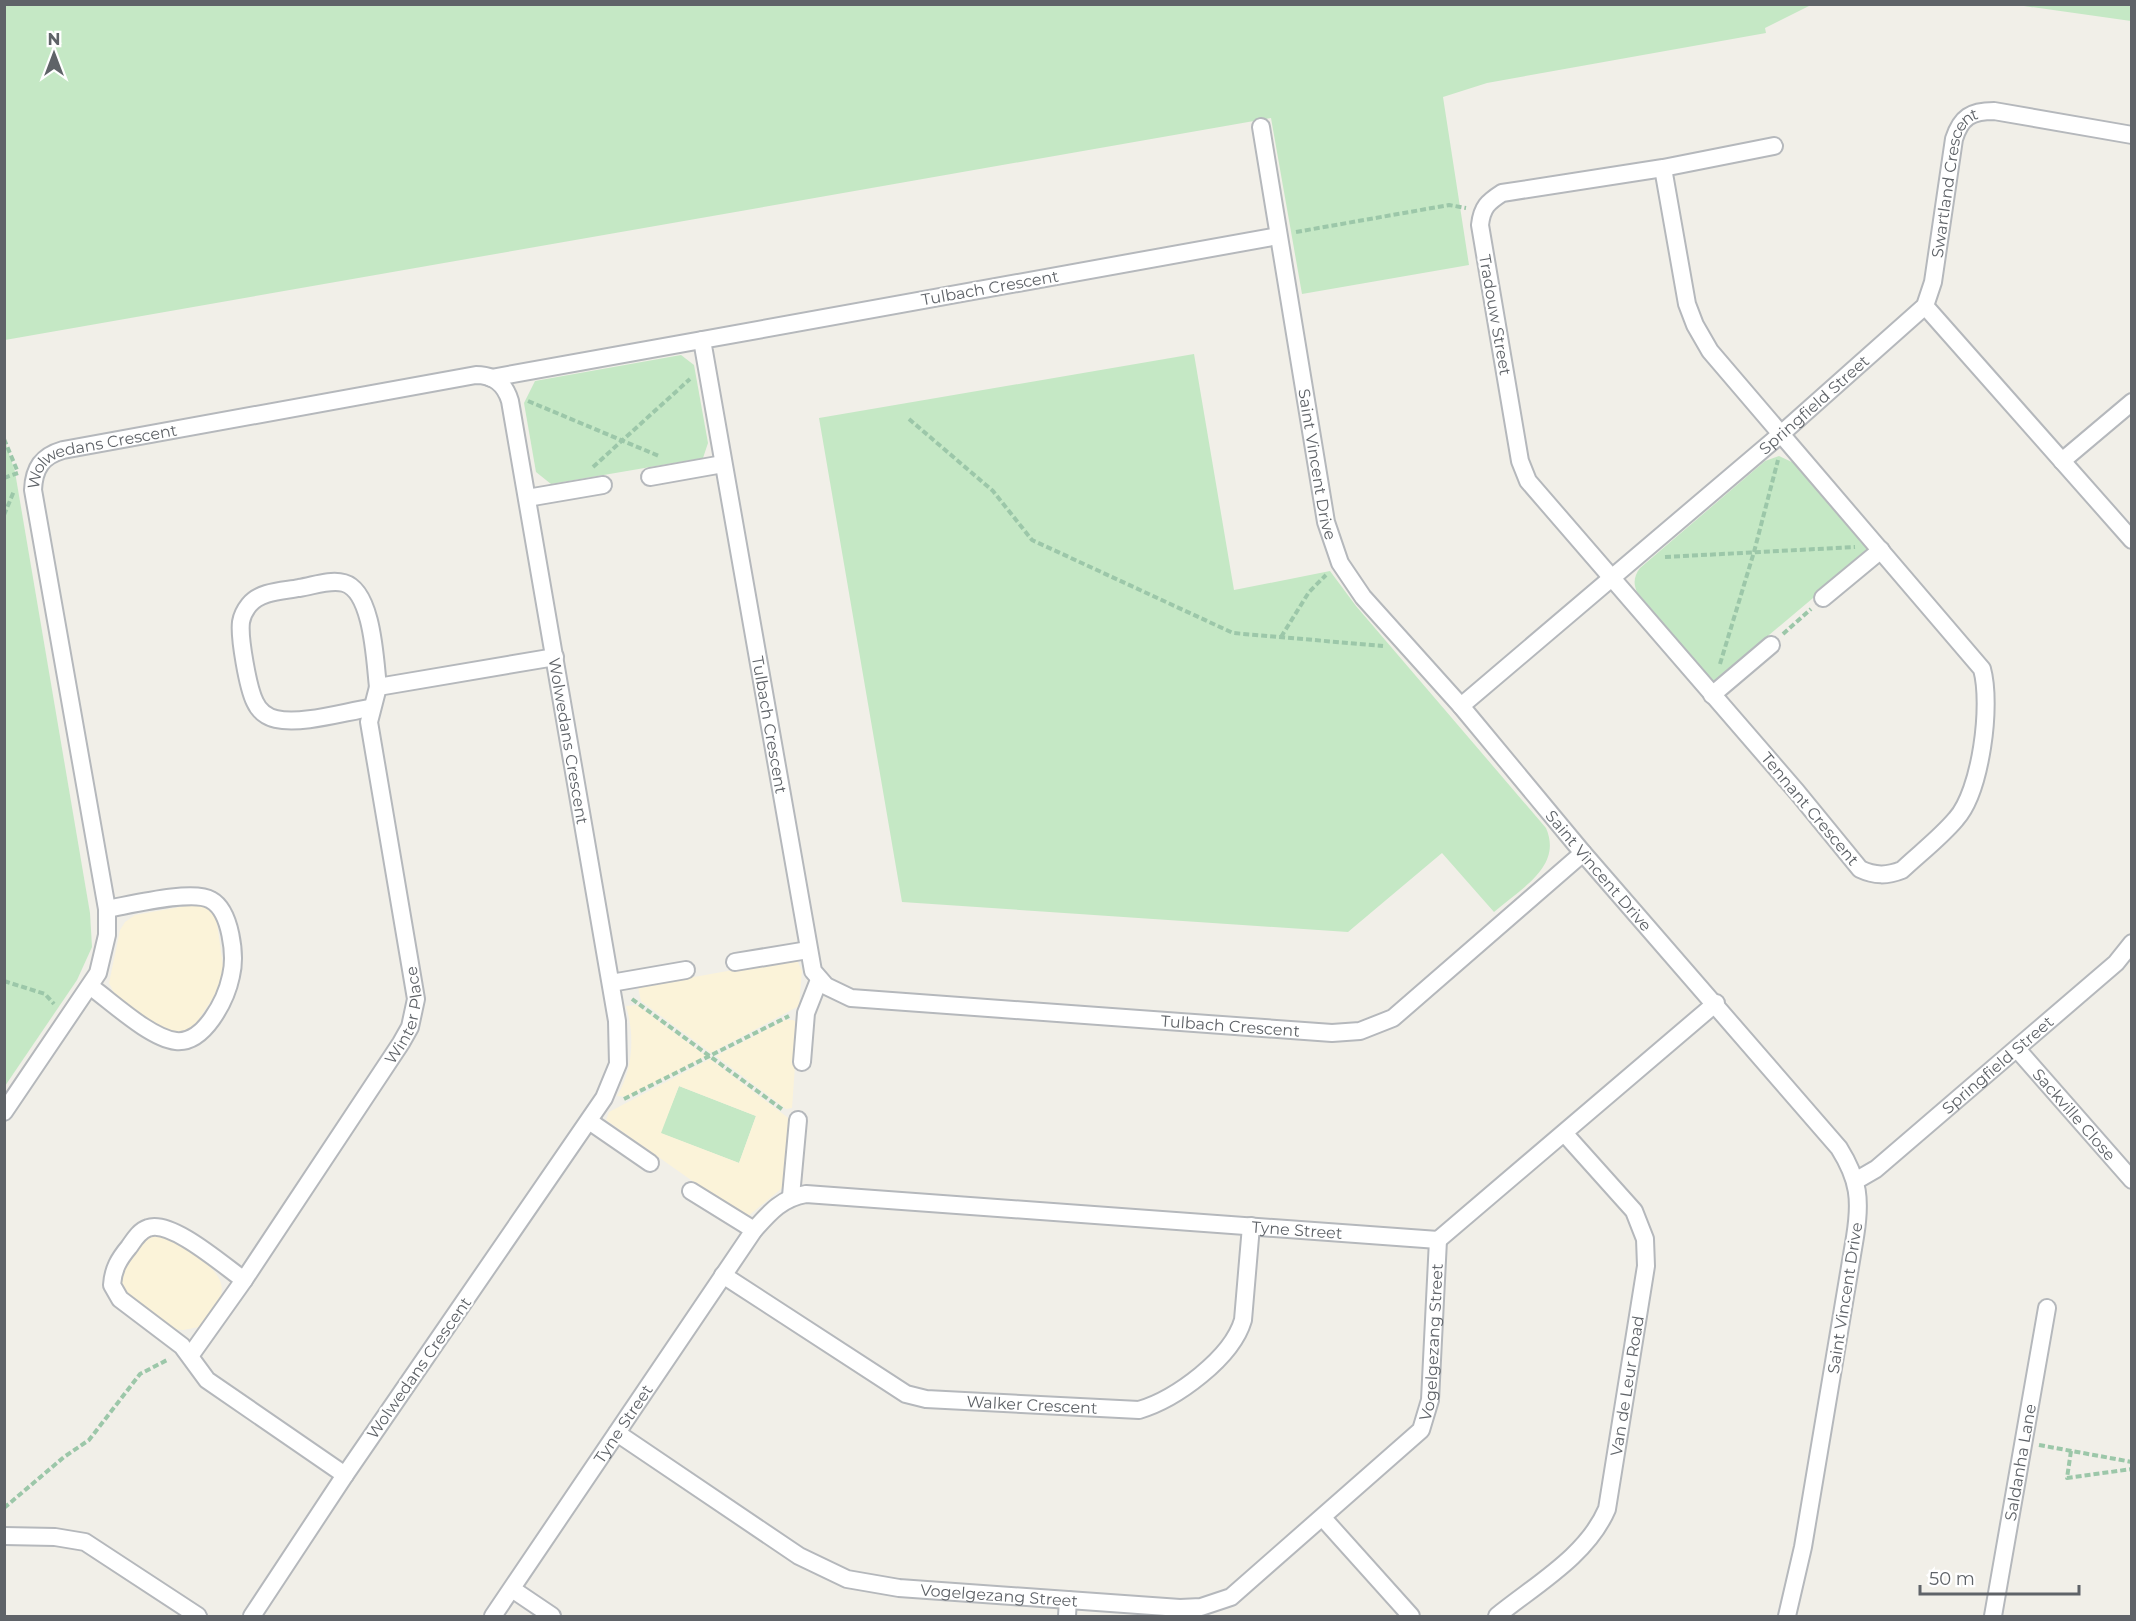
<svg xmlns="http://www.w3.org/2000/svg" width="2136" height="1621" viewBox="0 0 2136 1621" font-family="Montserrat,sans-serif">
<style>
.green{fill:#c5e8c5}
.sand{fill:#fbf3d9;fill-rule:evenodd}
.lines{fill:none;stroke-linecap:round;stroke-linejoin:round}
.minor-casing{stroke:#b5b8bc;stroke-width:20}
.path{stroke:#9cc7a9;stroke-width:4;stroke-dasharray:6 3;stroke-linecap:butt}
.minor{stroke:#fff;stroke-width:16}
.labels{text-anchor:middle;dominant-baseline:central;stroke-width:4.5;stroke-linejoin:round;paint-order:stroke}
.street-label{font-size:16px;fill:#5f6368;stroke:#fff}
</style>
<rect width="100%" height="100%" fill="#f1efe8"/>
<g class="green">
<path d="M 5,5 L 1811,5 L 1765,28 L 1766,33 L 1487,83 L 1443,97 L 1469,265 L 1302,294 L 1271,118 L 5,340 Z"/>
<path d="M 2017,5 L 2131,5 L 2131,21 Z"/>
<path d="M 1194,354 L 1234,590 L 1330,571 L 1356,606 L 1546,828 C 1563,867 1520,889 1494,912 L 1442,853 L 1348,932 L 902,902 L 819,418 Z"/>
<path d="M 681,355 L 694,365 L 708,443 L 703,458 L 551,484 L 536,472 L 524,403 L 535,381 Z"/>
<path d="M 5,441 L 15,472 L 90,913 L 92,947 L 77,980 L 5,1086 Z"/>
<path d="M 1779,456 L 1794,463 L 1869,551 L 1713,682 L 1637,592 C 1633,583 1634,576 1640,568 L 1765,461 Z"/>
<path d="M 679,1086 L 756,1116 L 739,1163 L 660,1133 Z"/>
</g>
<g class="sand">
<path d="M 191,905 L 207,907 L 216,916 L 224,973 L 219,989 L 193,1028 L 174,1033 L 164,1030 L 116,997 L 109,983 L 120,930 L 125,922 L 135,915 Z"/>
<path d="M 790,960 L 797,960 L 802,971 L 799,1006 L 711,1053 L 641,1001 L 638,987 Z"/>
<path d="M 637,1005 L 706,1056 L 627,1097 L 617,1096 C 633,1069 635,1036 626,1006 Z"/>
<path d="M 785,1020 L 793,1020 L 798,1023 L 792,1108 L 786,1109 L 716,1056 Z"/>
<path d="M 710,1059 L 791,1120 L 786,1180 L 781,1189 L 747,1217 L 742,1216 L 606,1120 L 609,1112 ZM 679,1086 L 756,1116 L 739,1163 L 661,1133 Z"/>
<path d="M 152,1235 C 168,1235 177,1242 190,1251 C 227,1277 234,1292 199,1327 L 183,1330 L 173,1329 L 128,1298 L 120,1282 L 121,1270 L 145,1238 Z"/>
</g>
<g class="lines">
<defs>
<g id="minor">
<path id="s1" d="M 1261,127 L 1326,522 L 1340,563 L 1363,597 L 1461,706 L 1583,853 L 1839,1148 C 1859,1180 1861,1200 1855,1237 L 1803,1547 L 1787,1616"/>
<path d="M 1663,168 L 1687,304 L 1695,325 L 1710,351 L 1982,669 C 1992,705 1981,791 1956,819 C 1940,838 1920,853 1902,870 C 1887,876 1875,876 1860,869 L 1797,792 L 1528,481 L 1520,461 L 1480,225 C 1482,207 1488,202 1502,193 L 1663,168 L 1774,146"/>
<path id="s2" d="M 1278,236 L 702,340 L 813,971 L 826,986 L 851,998 L 1332,1033 L 1360,1031 L 1393,1018 L 1583,853"/>
<path d="M 1925,306 L 2132,540"/>
<path d="M 491,378 L 702,340"/>
<path d="M 2062,461 L 2132,402"/>
<path d="M 650,477 L 723,464"/>
<path d="M 527,498 L 603,485"/>
<path d="M 1823,598 L 1881,550"/>
<path d="M 1712,695 L 1771,645"/>
<path id="s3" d="M 1461,706 L 1781,434 L 1925,306 L 1933,282 L 1954,139 C 1961,117 1971,111 1994,111 L 2132,135"/>
<path d="M 370,708 C 344,712 301,725 276,719 C 267,717 259,711 255,702 C 248,688 239,638 241,622 C 242,616 245,610 249,605 C 260,591 283,591 299,588 C 313,586 330,579 344,583 C 373,591 375,662 378,687"/>
<path d="M 735,962 L 808,950"/>
<path d="M 611,983 L 686,970"/>
<path d="M 91,987 C 112,1002 150,1038 176,1041 C 204,1044 226,1000 231,976 C 236,956 231,911 211,900 C 193,889 130,905 107,909"/>
<path id="s4" d="M 2017,1049 L 2132,1180"/>
<path d="M 802,1062 L 806,1013 L 819,980"/>
<path id="s5" d="M 4,1112 L 98,973 L 107,935 L 107,909 L 33,490 C 34,468 42,456 63,450 L 476,375 C 494,375 505,384 510,401 L 617,1021 L 618,1064 L 604,1098 L 345,1475 L 252,1616"/>
<path d="M 589,1121 L 650,1163"/>
<path id="s6" d="M 1857,1180 L 1876,1169 L 2116,963 L 2132,943"/>
<path d="M 691,1191 L 754,1230"/>
<path d="M 791,1196 L 798,1120"/>
<path id="s7" d="M 723,1275 L 906,1394 L 926,1399 L 1139,1410 C 1176,1399 1232,1358 1243,1320 L 1251,1226"/>
<path d="M 244,1280 C 224,1266 171,1219 148,1228 C 139,1231 134,1240 129,1247 C 119,1259 113,1269 112,1285 L 120,1299 L 182,1346 L 207,1380 L 345,1475"/>
<path id="s8" d="M 190,1356 L 244,1280 L 401,1043 L 410,1027 L 416,999 L 369,722 L 378,687 L 555,657"/>
<path id="s9" d="M 617,1433 L 799,1556 L 847,1579 L 899,1588 L 1180,1608 L 1201,1607 L 1231,1597 L 1421,1430 L 1430,1400 L 1438,1240"/>
<path d="M 1323,1518 L 1411,1616"/>
<path d="M 4,1536 L 55,1537 L 85,1542 L 198,1616"/>
<path d="M 512,1589 L 552,1616"/>
<path id="s10" d="M 493,1616 L 754,1230 C 770,1212 782,1198 806,1194 L 1438,1240 L 1716,1003"/>
<path d="M 1067,1616 L 1068,1600"/>
<path id="s11" d="M 1497,1616 C 1535,1585 1587,1556 1607,1509 L 1646,1266 L 1645,1239 L 1634,1211 L 1565,1134"/>
<path id="s12" d="M 1993,1616 L 2047,1308"/>
</g>
</defs>
<use href="#minor" class="minor-casing"/>
<g class="path">
<path d="M 1296,232 L 1449,205 L 1466,208"/>
<path d="M 528,401 L 659,456"/>
<path d="M 909,419 L 993,491 L 1032,540 L 1233,633 L 1383,646"/>
<path d="M 4,439 L 17,470"/>
<path d="M 593,467 L 690,379"/>
<path d="M 4,478 L 18,473"/>
<path d="M 4,515 L 14,491"/>
<path d="M 1665,557 L 1855,547"/>
<path d="M 1783,634 L 1811,609"/>
<path d="M 1281,637 L 1309,592 L 1326,575"/>
<path d="M 1720,664 L 1754,552 L 1778,460"/>
<path d="M 4,981 L 45,994 L 54,1004"/>
<path d="M 632,999 L 783,1110"/>
<path d="M 624,1099 L 789,1016"/>
<path d="M 2039,1445 L 2132,1462"/>
<path d="M 2071,1451 L 2067,1478 L 2132,1469"/>
<path d="M 4,1508 L 64,1457 L 89,1440 L 140,1374 L 169,1359"/>
</g>
<use href="#minor" class="minor"/>
</g>
<g class="labels">
<g class="street-label">
<text stroke="none"><textPath href="#s3" startOffset="741">Swartland Crescent</textPath></text>
<text transform="translate(990 288) rotate(-10)">Tulbach Crescent</text>
<text transform="translate(1495 315) rotate(80)">Tradouw Street</text>
<text stroke="none"><textPath href="#s3" startOffset="464">Springfield Street</textPath></text>
<text stroke="none"><textPath href="#s5" startOffset="744">Wolwedans Crescent</textPath></text>
<text stroke="none"><textPath href="#s1" startOffset="342">Saint Vincent Drive</textPath></text>
<text stroke="none"><textPath href="#s2" startOffset="976">Tulbach Crescent</textPath></text>
<text stroke="none"><textPath href="#s5" startOffset="1524">Wolwedans Crescent</textPath></text>
<text transform="translate(1810 809) rotate(50)">Tennant Crescent</text>
<text stroke="none"><textPath href="#s1" startOffset="846">Saint Vincent Drive</textPath></text>
<text stroke="none"><textPath href="#s8" startOffset="406">Winter Place</textPath></text>
<text stroke="none"><textPath href="#s2" startOffset="1654">Tulbach Crescent</textPath></text>
<text stroke="none"><textPath href="#s6" startOffset="182">Springfield Street</textPath></text>
<text stroke="none"><textPath href="#s4" startOffset="87">Sackville Close</textPath></text>
<text stroke="none"><textPath href="#s10" startOffset="1023">Tyne Street</textPath></text>
<text transform="translate(1845 1298) rotate(-81)">Saint Vincent Drive</text>
<text stroke="none"><textPath href="#s9" startOffset="1002">Vogelgezang Street</textPath></text>
<text transform="translate(419 1368) rotate(-55)">Wolwedans Crescent</text>
<text stroke="none"><textPath href="#s11" startOffset="280">Van de Leur Road</textPath></text>
<text stroke="none"><textPath href="#s7" startOffset="345">Walker Crescent</textPath></text>
<text stroke="none"><textPath href="#s10" startOffset="232">Tyne Street</textPath></text>
<text stroke="none"><textPath href="#s12" startOffset="156">Saldanha Lane</textPath></text>
<text stroke="none"><textPath href="#s9" startOffset="426">Vogelgezang Street</textPath></text>
</g>
</g>
<rect width="2136" height="1621" fill="none" stroke="#5f6368" stroke-width="12"/>
<g transform="translate(54 54)" stroke="#ffffff" stroke-width="4.5" paint-order="stroke">
<path d="M0-4.5L10 22L0 15L-10 22Z" fill="#5f6368"/>
<text y="-9" font-size="16" font-weight="bold" text-anchor="middle" fill="#5f6368">N</text>
</g>
<path d="M1920 1585v9h159v-9" fill="none" stroke="#5f6368" stroke-width="3"/>
<text x="1929" y="1585" font-size="18" fill="#5f6368" stroke="#ffffff" stroke-width="4.5" paint-order="stroke">50 m</text>
</svg>
